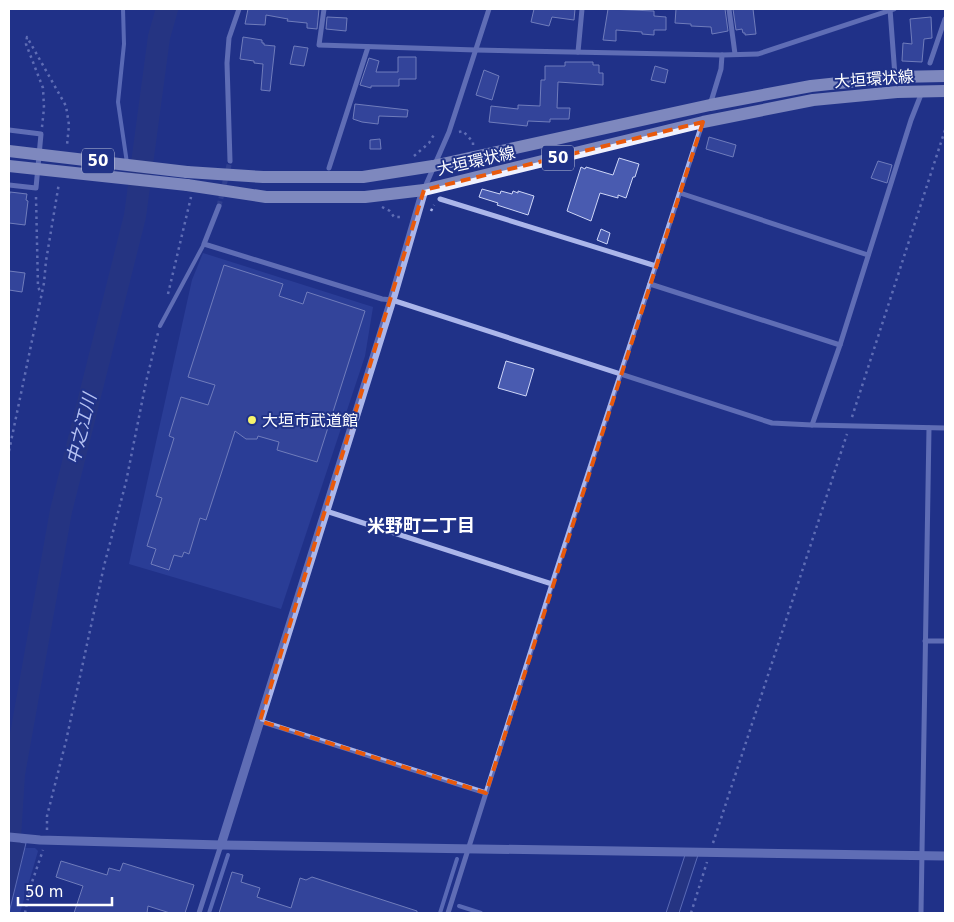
<svg xmlns="http://www.w3.org/2000/svg" width="954" height="922" viewBox="0 0 954 922" font-family="'DejaVu Sans','Noto Sans JP',sans-serif">
<style>
.green{fill:#374ca7}
.water{fill:#2c397a;stroke:#9eaeec}
.lines{fill:none;stroke-linecap:round;stroke-linejoin:round}
.stream{stroke:#9eaeec;stroke-width:4}
.river{stroke:#2c397a;stroke-width:22}
.building{fill:#495bb0;stroke:#cfd7f8}
.minor-tunnel{stroke:#41519a;stroke-width:5;stroke-dasharray:5 2.5;stroke-linecap:butt}
.path{stroke:#abb6ea;stroke-width:2.5;stroke-dasharray:2.5 4;stroke-linecap:butt}
.service{stroke:#abb6ea;stroke-width:4}
.minor{stroke:#abb6ea;stroke-width:5}
.tertiary{stroke:#abb6ea;stroke-width:9}
.primary{stroke:#eff1fe;stroke-width:12}
.primary-bridge{stroke:#eff1fe;stroke-width:12}
.marked{fill:none;stroke:#e8590c;stroke-width:4;stroke-dasharray:10 6;stroke-linejoin:round}
.poi-dot{fill:#f7f46c;stroke:#203288;stroke-width:2}
.labels{text-anchor:middle;dominant-baseline:central;stroke-width:4;stroke-linejoin:round;paint-order:stroke}
.shield{fill:#203288;stroke:#bcc2db;stroke-width:1}
.shield-label{font-size:15px;font-weight:bold;fill:#fff}
.street-label{font-size:16px;fill:#fff;stroke:#203288}
.poi-label{font-size:16px;fill:#fff;stroke:#203288;text-anchor:start}
.water-label{font-size:18px;font-style:italic;fill:#b6c2f2;stroke:#203288}
.neighbourhood-label{font-size:18px;font-weight:bold;fill:#fff;stroke:#203288}
</style>
<rect width="100%" height="100%" fill="#203288"/>
<g class="green">
<path d="M 203,253 L 373,307 L 365,356 L 281,609 L 129,564 L 192,280 Z"/>
<path d="M 25,848 L 35,848 L 38,851 L 20,913 L 9,913 Z"/>
</g>
<g class="water">
<path d="M 9,841 L 26,843 L 9,913 Z"/>
<path d="M 685,855 L 698,855 L 679,913 L 666,913 Z"/>
</g>
<g class="lines">
<g class="stream">
<path d="M 123,9 L 124,44 L 118,102 L 127,163"/>
<path d="M 130,182 L 135,216"/>
<path d="M 459,906 L 481,913"/>
<path d="M 209,913 L 228,855"/>
<path d="M 440,913 L 457,859"/>
</g>
<path class="river" d="M 9,852 L 14,774 L 61,511 L 135,216 L 159,37 L 167,9"/>
</g>
<g class="building">
<path d="M 248,9 L 319,9 L 317,29 L 307,28 L 307,23 L 287,21 L 288,19 L 266,15 L 265,25 L 245,24 Z"/>
<path d="M 534,9 L 575,9 L 574,20 L 552,17 L 549,26 L 531,22 Z"/>
<path d="M 608,9 L 654,11 L 654,16 L 666,17 L 666,30 L 654,30 L 654,35 L 642,34 L 642,32 L 616,30 L 616,41 L 603,40 Z"/>
<path d="M 676,9 L 725,9 L 728,31 L 712,34 L 711,27 L 691,26 L 691,24 L 675,23 Z"/>
<path d="M 733,9 L 753,9 L 756,34 L 745,35 L 745,33 L 743,33 L 742,29 L 736,30 Z"/>
<path d="M 327,17 L 347,18 L 346,31 L 326,29 Z"/>
<path d="M 931,17 L 932,38 L 924,39 L 922,62 L 902,61 L 903,43 L 912,44 L 910,19 Z"/>
<path d="M 243,37 L 262,40 L 262,43 L 264,43 L 264,45 L 275,46 L 270,91 L 261,90 L 263,64 L 254,63 L 254,61 L 240,59 Z"/>
<path d="M 294,46 L 308,48 L 304,66 L 290,64 Z"/>
<path d="M 398,57 L 416,57 L 416,79 L 399,79 L 399,86 L 371,86 L 371,88 L 360,85 L 369,58 L 379,61 L 376,72 L 398,72 Z"/>
<path d="M 565,62 L 593,62 L 593,65 L 599,65 L 599,73 L 603,73 L 603,85 L 558,82 L 557,108 L 570,108 L 569,119 L 550,119 L 550,122 L 528,121 L 527,126 L 489,122 L 491,106 L 518,109 L 518,105 L 540,106 L 541,80 L 545,80 L 545,66 L 565,66 Z"/>
<path d="M 655,66 L 668,70 L 665,83 L 651,80 Z"/>
<path d="M 484,70 L 499,76 L 492,100 L 476,95 Z"/>
<path d="M 355,104 L 408,110 L 407,117 L 379,116 L 378,124 L 362,122 L 353,119 Z"/>
<path d="M 709,137 L 736,145 L 733,157 L 706,149 Z"/>
<path d="M 380,139 L 381,149 L 370,149 L 370,140 Z"/>
<path d="M 619,158 L 639,164 L 635,177 L 633,177 L 626,198 L 618,195 L 618,198 L 600,193 L 591,221 L 567,211 L 581,167 L 585,169 L 586,167 L 613,175 Z"/>
<path d="M 878,161 L 892,165 L 887,183 L 871,178 Z"/>
<path d="M 482,189 L 500,194 L 501,191 L 512,194 L 513,191 L 518,193 L 518,191 L 534,196 L 528,215 L 497,205 L 498,203 L 479,197 Z"/>
<path d="M 10,192 L 27,194 L 26,200 L 28,201 L 25,225 L 9,223 L 9,198 Z"/>
<path d="M 601,229 L 610,233 L 607,244 L 597,240 Z"/>
<path d="M 224,265 L 283,284 L 279,296 L 303,304 L 307,292 L 365,311 L 317,462 L 277,450 L 279,442 L 258,436 L 257,439 L 246,439 L 235,431 L 206,520 L 200,518 L 189,554 L 184,552 L 182,557 L 174,555 L 169,570 L 151,564 L 156,549 L 147,546 L 162,498 L 156,496 L 174,438 L 169,436 L 181,397 L 208,405 L 215,385 L 188,377 Z"/>
<path d="M 9,271 L 25,273 L 22,292 L 9,290 Z"/>
<path d="M 506,361 L 534,369 L 526,396 L 498,388 Z"/>
<path d="M 61,861 L 107,875 L 109,868 L 120,871 L 123,863 L 194,885 L 185,913 L 170,913 L 148,906 L 147,913 L 74,913 L 83,886 L 56,877 Z"/>
<path d="M 232,872 L 243,875 L 241,882 L 260,888 L 257,897 L 291,908 L 300,878 L 306,880 L 312,877 L 417,911 L 417,913 L 219,913 Z"/>
</g>
<g class="lines">
<path class="minor-tunnel" d="M 219,206 L 230,161"/>
<g class="path">
<path d="M 42,127 L 44,108 L 43,88 L 26,44 L 27,37 L 66,106 L 69,125 L 67,145"/>
<path d="M 459,132 L 463,131 L 473,142 L 473,147"/>
<path d="M 414,156 L 429,143 L 435,133"/>
<path d="M 36,197 L 38,287 L 41,293"/>
<path d="M 382,207 L 390,211 L 394,217 L 402,217"/>
<path d="M 431,211 L 434,205"/>
<path d="M 168,294 L 191,197"/>
<path d="M 852,417 L 945,130"/>
<path d="M 9,451 L 44,283 L 46,261 L 59,183"/>
<path d="M 47,830 L 47,816 L 66,741 L 104,566 L 126,482 L 146,382 L 158,333"/>
<path d="M 713,843 L 847,434"/>
<path d="M 25,913 L 30,888 L 43,850"/>
<path d="M 691,913 L 707,862"/>
</g>
<path class="service" d="M 160,326 L 204,244"/>
<g class="minor">
<path d="M 324,9 L 319,45 L 476,50 L 722,55 L 758,54 L 894,9"/>
<path d="M 729,9 L 735,54"/>
<path d="M 890,9 L 895,76"/>
<path d="M 578,52 L 582,9"/>
<path d="M 930,63 L 945,19"/>
<path d="M 710,105 L 721,69 L 722,55"/>
<path d="M 9,130 L 41,134 L 36,188 L 9,185"/>
<path d="M 230,161 L 227,63 L 229,38 L 239,9"/>
<path d="M 329,168 L 368,47"/>
<path d="M 425,187 L 449,132 L 489,9"/>
<path d="M 680,193 L 868,255"/>
<path d="M 440,199 L 656,266"/>
<path d="M 219,206 L 204,244 L 382,299 L 392,300 L 772,423 L 812,425 L 945,428"/>
<path d="M 650,284 L 840,345 L 911,120 L 922,92"/>
<path d="M 812,425 L 840,345"/>
<path d="M 326,511 L 552,584"/>
<path d="M 925,641 L 945,641"/>
<path d="M 260,721 L 486,793"/>
<path d="M 199,913 L 221,845"/>
<path d="M 448,913 L 552,584 L 702,124"/>
<path d="M 921,913 L 929,428"/>
</g>
<g class="tertiary">
<path d="M 9,837 L 40,840 L 221,845 L 945,856"/>
<path d="M 221,845 L 392,300 L 424,190"/>
</g>
<g class="primary">
<path d="M 187,172 L 263,177 L 363,177 L 433,166 L 710,105 L 811,86 L 895,77 L 945,76"/>
<path d="M 187,185 L 266,197 L 365,197 L 424,190 L 703,122 L 813,100 L 897,92 L 945,91"/>
</g>
<g class="primary-bridge">
<path d="M 9,151 L 187,172"/>
<path d="M 9,166 L 187,185"/>
</g>
</g>
<path d="M0 0H954V922H0ZM 703,122 L 486,793 L 260,721 L 424,190 Z" fill="#203288" fill-opacity=".55" fill-rule="evenodd"/>
<path class="marked" d="M 703,122 L 486,793 L 260,721 L 424,190 Z"/>
<circle class="poi-dot" cx="252" cy="420" r="5"/>
<g class="labels">
<g class="shield">
<rect x="542" y="145.5" width="32" height="25" rx="4"/>
<rect x="82" y="148.5" width="32" height="25" rx="4"/>
</g>
<g class="shield-label">
<text x="558" y="158">50</text>
<text x="98" y="161">50</text>
</g>
<g class="street-label">
<text transform="translate(874 79) rotate(-4)">大垣環状線</text>
<text transform="translate(476 161) rotate(-13)">大垣環状線</text>
</g>
<g class="poi-label">
<text x="262" y="420">大垣市武道館</text>
</g>
<g class="water-label">
<text transform="translate(81 429) rotate(-76)">中之江川</text>
</g>
<g class="neighbourhood-label">
<text x="421" y="525">米野町二丁目</text>
</g>
</g>
<rect width="954" height="922" fill="none" stroke="#ffffff" stroke-width="20"/>
<path d="M18 897v8h94v-8" fill="none" stroke="#ffffff" stroke-width="2.5"/>
<text x="25" y="897" font-size="15" fill="#ffffff" stroke="#203288" stroke-width="4" paint-order="stroke">50 m</text>
</svg>
